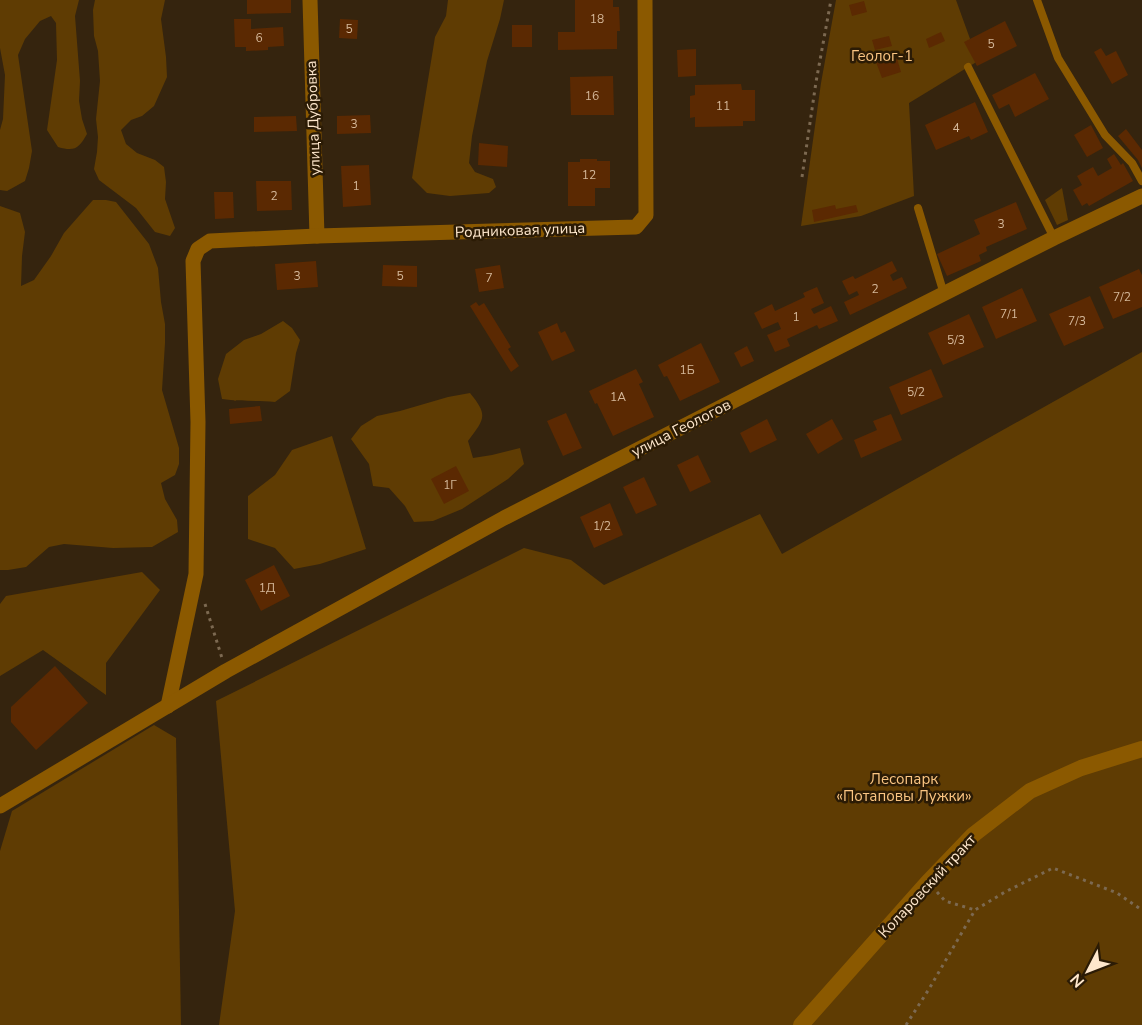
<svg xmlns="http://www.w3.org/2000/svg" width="1142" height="1025" viewBox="0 0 1142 1025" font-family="'Nunito Sans',sans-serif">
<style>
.green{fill:#5f3c03}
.building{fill:#5b2902}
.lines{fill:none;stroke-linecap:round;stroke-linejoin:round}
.path{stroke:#7c6951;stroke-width:3;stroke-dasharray:3 4.5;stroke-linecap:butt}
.service{stroke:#8b5900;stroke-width:8}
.minor{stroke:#8b5900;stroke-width:15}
.tertiary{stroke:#8b5900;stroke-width:16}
.labels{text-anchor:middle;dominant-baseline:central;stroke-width:5;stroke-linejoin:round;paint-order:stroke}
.number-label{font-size:12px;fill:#d5b89a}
.park-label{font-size:15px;fill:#fbc582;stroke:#2b1b05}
.street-label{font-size:15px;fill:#fee7cc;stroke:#2b1b05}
</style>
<rect width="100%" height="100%" fill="#35240e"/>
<g class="green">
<path d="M 0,0 L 79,0 L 75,16 L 80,81 L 79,101 L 82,119 L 87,134 C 79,148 75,152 58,147 L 47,130 L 57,60 L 56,23 L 51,16 L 40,21 L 25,39 L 18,55 L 32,151 L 29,168 L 25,181 L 7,191 L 0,190 L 0,130 L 3,119 L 5,75 L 0,48 Z"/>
<path d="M 95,0 L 165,0 L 161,19 L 166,57 L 167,77 L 154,106 L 142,116 L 131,120 L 121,130 L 126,144 L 137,153 L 155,160 L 164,167 L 166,182 L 165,199 L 175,228 L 170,236 L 155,232 L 136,208 L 99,180 L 94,169 L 97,152 L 98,137 L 96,119 L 100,81 L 98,51 L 94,36 L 93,10 Z"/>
<path d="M 448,0 L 504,0 L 500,19 L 487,61 L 472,136 L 469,163 L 475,172 L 493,179 L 496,187 L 489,193 L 450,196 L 427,193 L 412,178 L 435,37 L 446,16 Z"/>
<path d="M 836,0 L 956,0 L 978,61 L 909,103 L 914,196 L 861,216 L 801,226 L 821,83 Z"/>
<path d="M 1062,188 L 1068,220 L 1057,225 L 1045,200 Z"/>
<path d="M 93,200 L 106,200 L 116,202 L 149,244 L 158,268 L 161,302 L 165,324 L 165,343 L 162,390 L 179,448 L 179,464 L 175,475 L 161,483 L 165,499 L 177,520 L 178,532 L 152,547 L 113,548 L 64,544 L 49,547 L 26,567 L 8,570 L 0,570 L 0,206 L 20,213 L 25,232 L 22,256 L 21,286 L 34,280 L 51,256 L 64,233 Z"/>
<path d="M 283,321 L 292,328 L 300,340 L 296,353 L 290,391 L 275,402 C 258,400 240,402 222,399 L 218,379 L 226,354 L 244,340 L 261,334 Z"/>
<path d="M 1142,352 L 1142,1025 L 219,1025 L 235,911 L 216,701 L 524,548 L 571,560 L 604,585 L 760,514 L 782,554 Z"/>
<path d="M 470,393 C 489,416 484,419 468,441 L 473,458 L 492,455 L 520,448 L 524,464 L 508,479 L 462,509 L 433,521 L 414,522 L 405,506 L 389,488 L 373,486 L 369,464 L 351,439 L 361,426 L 377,416 L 400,411 L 448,397 Z"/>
<path d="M 332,436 L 366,549 L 320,564 L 294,569 L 275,548 L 248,539 L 248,496 L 275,475 L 292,450 Z"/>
<path d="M 142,572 L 160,590 L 106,663 L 106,695 L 43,650 L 0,676 L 0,604 L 6,596 Z"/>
<path d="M 154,725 L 176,738 L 181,1025 L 0,1025 L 0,851 L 12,811 Z"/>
</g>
<g class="building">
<path d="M 247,0 L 291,0 L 291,13 L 247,14 Z"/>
<path d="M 575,0 L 613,0 L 613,7 L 619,7 L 620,31 L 617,31 L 617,49 L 558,50 L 558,32 L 575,32 Z"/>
<path d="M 864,1 L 867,12 L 852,16 L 849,5 Z"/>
<path d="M 234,19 L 251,19 L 251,29 L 283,27 L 284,46 L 268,47 L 268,50 L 246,51 L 246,47 L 235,47 Z"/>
<path d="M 340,19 L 358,20 L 357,39 L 339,38 Z"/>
<path d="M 1005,21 L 1017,46 L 977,66 L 964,42 Z"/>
<rect x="512" y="25" width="20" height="22"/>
<path d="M 941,32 L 945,41 L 929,48 L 926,39 Z"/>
<path d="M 889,36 L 892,46 L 875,50 L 872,40 Z"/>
<path d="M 1101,48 L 1106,56 L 1116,51 L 1128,75 L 1112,84 L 1094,52 Z"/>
<path d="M 696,49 L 696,76 L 678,77 L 677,50 Z"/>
<path d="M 896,55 L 901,72 L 882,78 L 876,62 Z"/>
<path d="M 1035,73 L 1049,99 L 1015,117 L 1009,104 L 999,109 L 992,95 Z"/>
<path d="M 613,76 L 614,115 L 571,115 L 570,77 Z"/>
<path d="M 741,84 L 742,90 L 755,90 L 755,121 L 743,121 L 743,126 L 695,127 L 695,117 L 690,118 L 690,96 L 695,95 L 695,85 Z"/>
<path d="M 975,102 L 988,132 L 971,140 L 969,136 L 936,150 L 925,125 Z"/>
<path d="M 370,115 L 371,133 L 337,134 L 337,116 Z"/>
<path d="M 296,116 L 297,131 L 254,132 L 254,117 Z"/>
<path d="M 1091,125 L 1103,148 L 1087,157 L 1074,135 Z"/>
<path d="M 1126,129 L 1142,150 L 1142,168 L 1138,160 L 1118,136 Z"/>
<path d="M 479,143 L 508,146 L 507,167 L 478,165 Z"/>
<path d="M 1114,154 L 1121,165 L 1123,163 L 1133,181 L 1089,206 L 1087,203 L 1082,206 L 1073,190 L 1082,185 L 1077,176 L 1093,167 L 1098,176 L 1112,168 L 1107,159 Z"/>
<path d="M 580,159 L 597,159 L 597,161 L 610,161 L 610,188 L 595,188 L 595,206 L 568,206 L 568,162 L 580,162 Z"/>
<path d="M 369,165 L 371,205 L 343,207 L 341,166 Z"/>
<path d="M 256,181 L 291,181 L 292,210 L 257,211 Z"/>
<path d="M 214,192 L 233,192 L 234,218 L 215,219 Z"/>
<path d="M 1016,202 L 1027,229 L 986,247 L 987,251 L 979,255 L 981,261 L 947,276 L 937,254 L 980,234 L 974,220 Z"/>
<path d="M 835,205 L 836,209 L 856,205 L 858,212 L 814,222 L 812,210 Z"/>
<path d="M 316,261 L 318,287 L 277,290 L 275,264 Z"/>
<path d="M 892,261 L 897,271 L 890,275 L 893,281 L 902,277 L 907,288 L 850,315 L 844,302 L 859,295 L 857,291 L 849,295 L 842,281 L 853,276 L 855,279 Z"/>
<path d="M 383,265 L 417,266 L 417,287 L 382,286 Z"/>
<path d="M 500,265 L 504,288 L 479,292 L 475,269 Z"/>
<path d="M 1139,269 L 1142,275 L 1142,307 L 1113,319 L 1099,287 Z"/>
<path d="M 817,287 L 824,303 L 811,309 L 814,314 L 831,306 L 838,321 L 819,329 L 817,325 L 787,339 L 790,346 L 775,352 L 767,335 L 781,329 L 778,322 L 762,329 L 754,313 L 772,304 L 775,311 L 805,297 L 803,293 Z"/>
<path d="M 1022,288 L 1037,321 L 996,339 L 982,307 Z"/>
<path d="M 1090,296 L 1104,328 L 1064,346 L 1049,314 Z"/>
<path d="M 476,302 L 479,306 L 484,303 L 511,347 L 508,349 L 519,366 L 511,372 L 470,306 Z"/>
<path d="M 969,314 L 984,347 L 943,365 L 928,333 Z"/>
<path d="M 557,323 L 561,333 L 565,331 L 575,351 L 552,361 L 538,332 Z"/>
<path d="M 701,343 L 720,382 L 680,401 L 667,376 L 664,377 L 658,365 Z"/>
<path d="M 747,346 L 754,361 L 741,367 L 734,353 Z"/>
<path d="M 636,369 L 643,382 L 639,384 L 654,417 L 613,436 L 597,403 L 595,404 L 589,391 Z"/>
<path d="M 931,369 L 943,397 L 901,415 L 889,387 Z"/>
<path d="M 260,406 L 262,421 L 230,424 L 229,409 Z"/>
<path d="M 566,413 L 582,448 L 563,456 L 547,421 Z"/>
<path d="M 891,414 L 902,440 L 861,458 L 854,440 L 877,430 L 873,421 Z"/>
<path d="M 767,419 L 777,440 L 750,453 L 740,433 Z"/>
<path d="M 832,419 L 843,439 L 818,454 L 806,434 Z"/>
<path d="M 698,455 L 711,482 L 690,492 L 677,465 Z"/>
<path d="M 456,466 L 469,491 L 444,504 L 431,479 Z"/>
<path d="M 644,477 L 657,505 L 636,514 L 623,487 Z"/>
<path d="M 610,503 L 623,535 L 594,548 L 580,517 Z"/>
<path d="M 274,565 L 290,596 L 261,611 L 245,580 Z"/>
<path d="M 55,666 L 88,703 L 36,750 L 11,722 L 11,707 Z"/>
</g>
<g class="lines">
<g class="path">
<path d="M 802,177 L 816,82 L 831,0"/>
<path d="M 205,604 L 222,658"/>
<path d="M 937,892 L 945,901 L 975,910"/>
<path d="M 906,1025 L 929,989 L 975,910 L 1005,892 L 1053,868 L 1117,893 L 1142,910"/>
</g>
<g class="service">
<path d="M 1037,0 L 1058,58 L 1105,135 L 1132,163 L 1142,181"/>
<path d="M 968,67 L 1054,238"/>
<path d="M 918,208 L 944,294"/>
</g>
<g class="minor">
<path d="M 310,0 L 317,236"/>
<path d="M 168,706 L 196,574 L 198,422 L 193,261 L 198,249 L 210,241 L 317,236 L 636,227 L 646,215 L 645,0"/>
<path d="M 0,806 L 226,671 L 504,518 L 876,328 L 1054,238 L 1142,196"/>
</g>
<path class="tertiary" d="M 801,1025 L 927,883 L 973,835 L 1030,791 L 1081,768 L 1142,749"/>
</g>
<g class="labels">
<g class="number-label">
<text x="597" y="19">18</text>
<text x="349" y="29">5</text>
<text x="259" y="38">6</text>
<text x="991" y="44">5</text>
<text x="592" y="96">16</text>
<text x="723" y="106">11</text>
<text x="354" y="124">3</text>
<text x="956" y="128">4</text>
<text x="589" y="175">12</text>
<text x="356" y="186">1</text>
<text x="274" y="196">2</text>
<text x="1001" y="224">3</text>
<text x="297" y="276">3</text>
<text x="400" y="276">5</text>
<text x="489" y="278">7</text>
<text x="875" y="289">2</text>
<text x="1122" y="297">7/2</text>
<text x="1009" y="314">7/1</text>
<text x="796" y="317">1</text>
<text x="1077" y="321">7/3</text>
<text x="956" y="340">5/3</text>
<text x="687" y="370">1Б</text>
<text x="916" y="392">5/2</text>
<text x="618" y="397">1А</text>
<text x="450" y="485">1Г</text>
<text x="602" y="526">1/2</text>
<text x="267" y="588">1Д</text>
</g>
<g class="park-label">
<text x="882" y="56">Геолог-1</text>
<text x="904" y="779">Лесопарк<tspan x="904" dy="17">«Потаповы Лужки»</tspan></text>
</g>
<g class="street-label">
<text transform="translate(313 118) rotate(-92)">улица Дубровка</text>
<text transform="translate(520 230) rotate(-2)">Родниковая улица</text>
<text transform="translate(681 428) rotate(-27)">улица Геологов</text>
<text transform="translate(927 886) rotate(-47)">Коларовский тракт</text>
</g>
</g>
<g transform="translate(1088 971) rotate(228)" stroke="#2b1b05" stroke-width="4.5" paint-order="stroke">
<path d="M0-4.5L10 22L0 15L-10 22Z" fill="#fee7cc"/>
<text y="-9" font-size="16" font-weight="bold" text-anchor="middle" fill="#fee7cc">N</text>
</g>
</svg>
